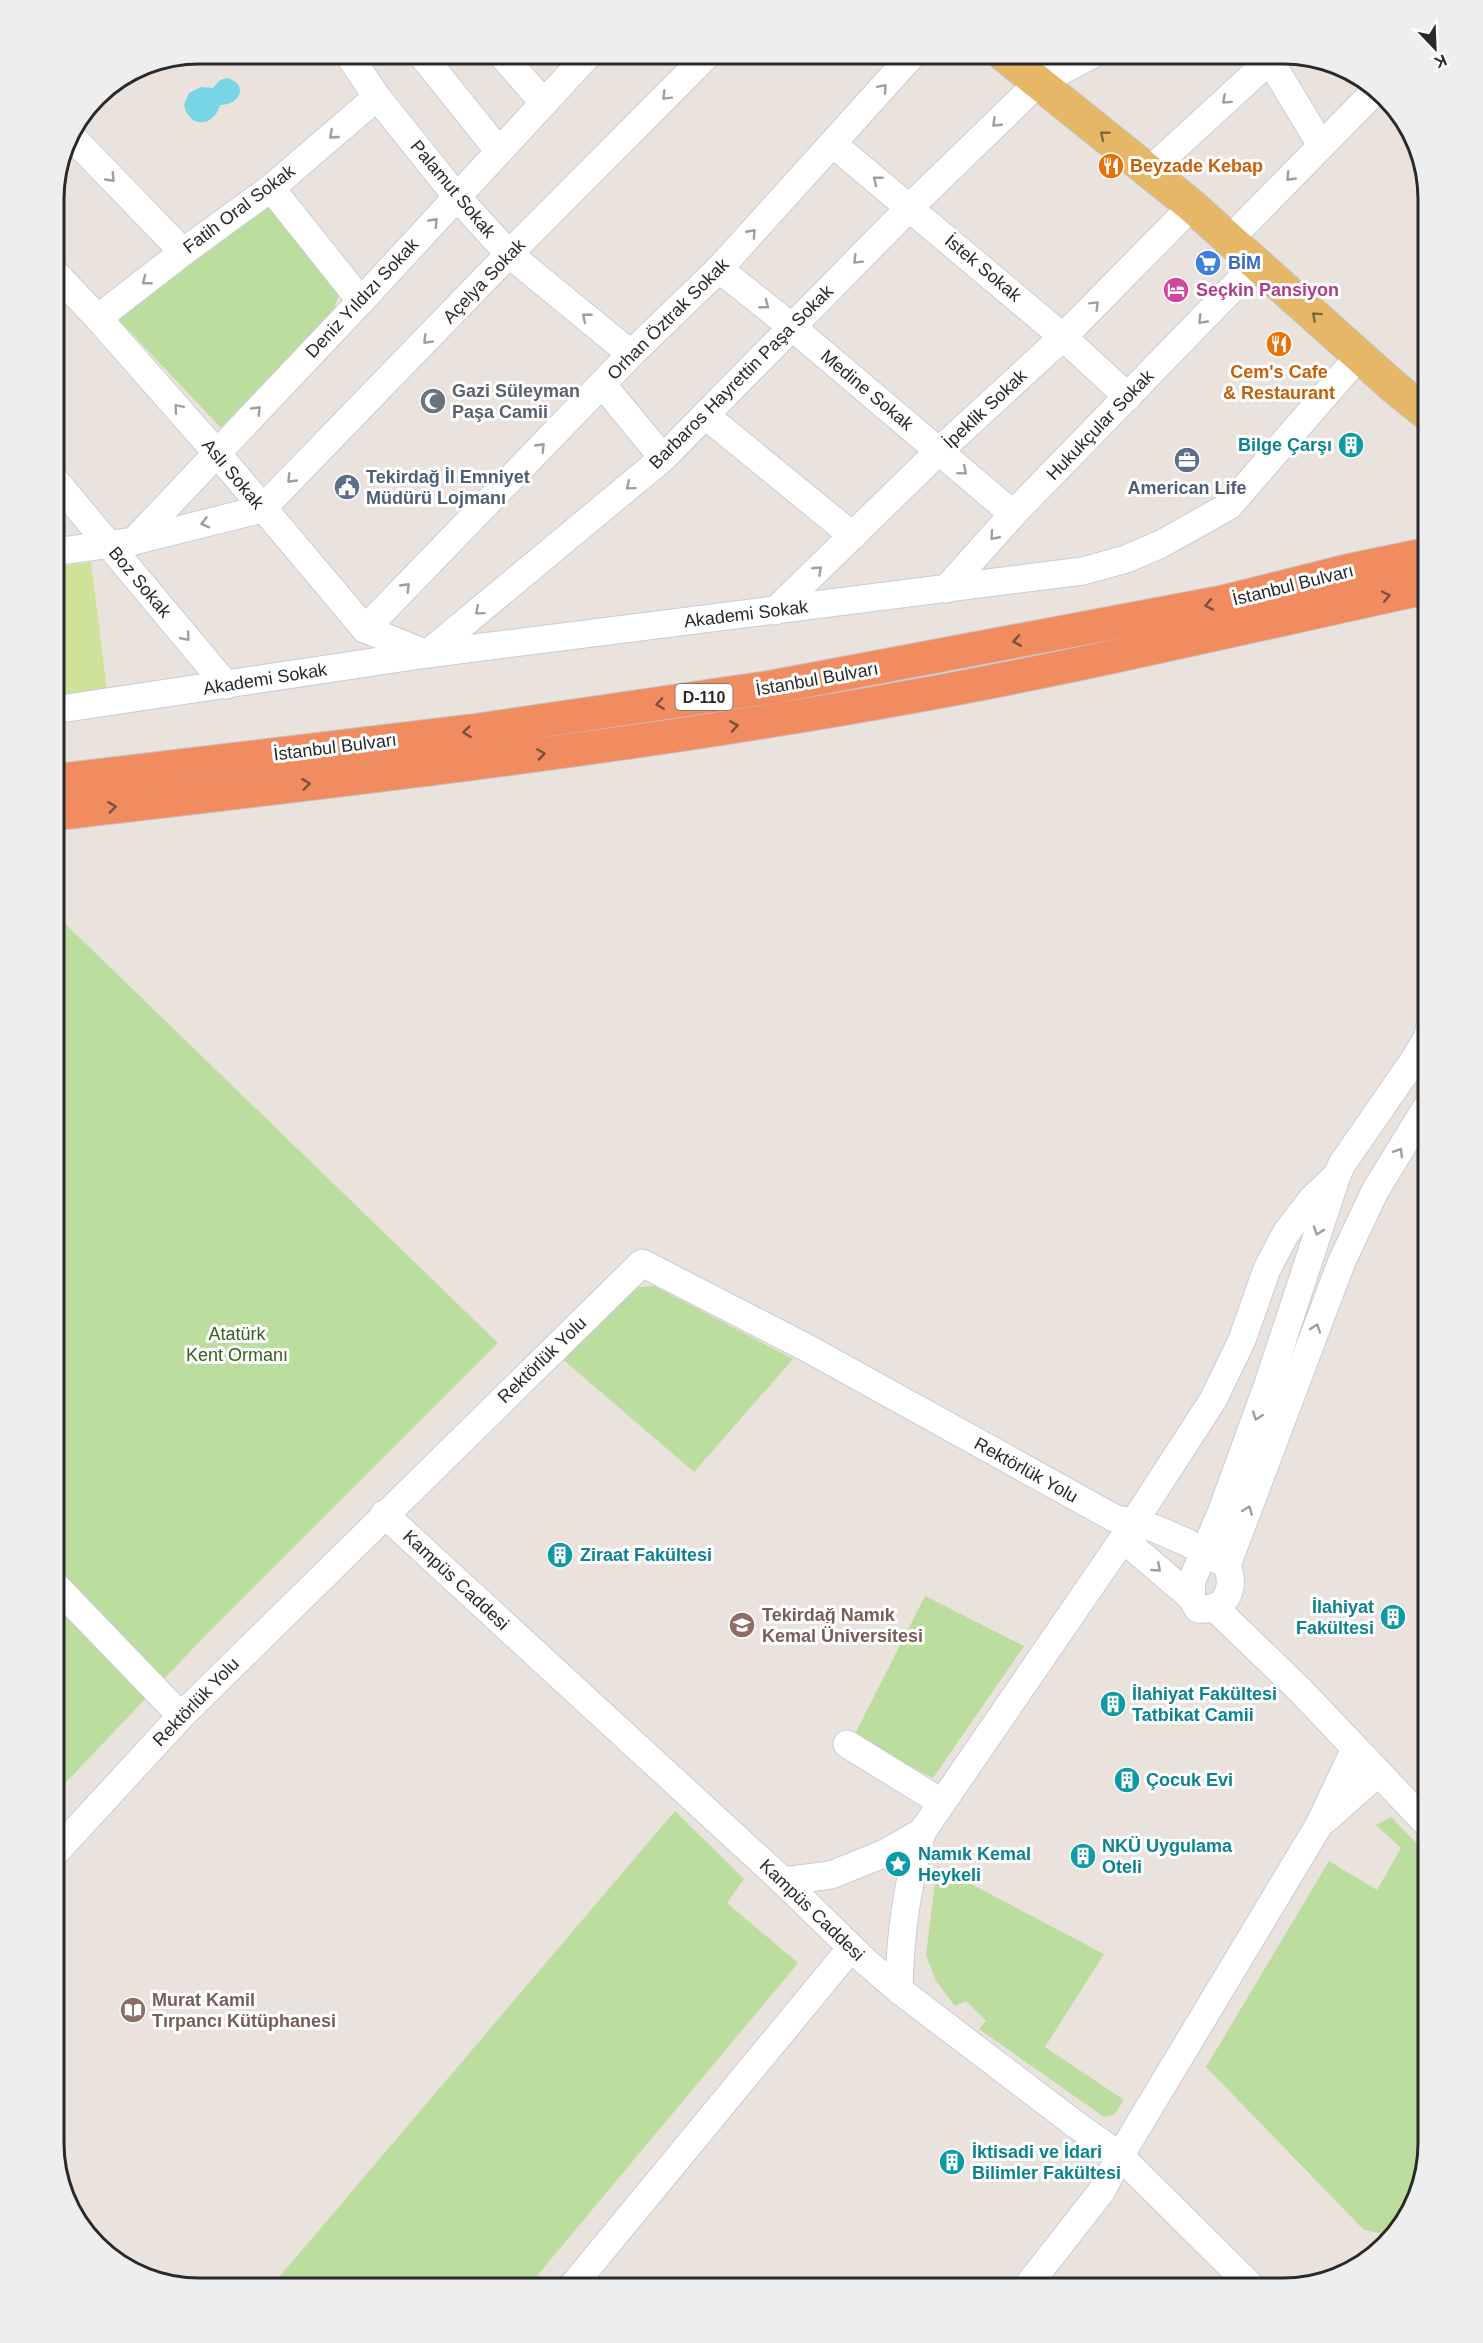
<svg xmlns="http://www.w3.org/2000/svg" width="1483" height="2343" viewBox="0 0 1483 2343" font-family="Arial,sans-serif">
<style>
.green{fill:#bbdd9d}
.pitch{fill:#cee399}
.water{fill:#77d6e5}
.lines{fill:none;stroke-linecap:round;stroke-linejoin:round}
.minor-casing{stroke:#c8cdd6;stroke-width:29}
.major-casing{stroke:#c3c3c3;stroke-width:35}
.highway-casing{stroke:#c3c3c3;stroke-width:35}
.minor{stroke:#fff;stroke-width:27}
.major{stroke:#e5b767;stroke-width:33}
.highway{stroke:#f18c61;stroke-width:33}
.oneway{stroke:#9f9f9f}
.oneway2{stroke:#7e6945}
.oneway3{stroke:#79513f}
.labels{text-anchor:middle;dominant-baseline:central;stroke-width:6;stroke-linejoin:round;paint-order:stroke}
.shield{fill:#fff;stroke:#696969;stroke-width:1.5}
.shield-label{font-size:16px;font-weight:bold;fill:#292929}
.food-label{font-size:18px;font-weight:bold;fill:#c56008;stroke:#fff;text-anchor:start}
.street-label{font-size:18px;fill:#292929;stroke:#fff}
.shop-label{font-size:18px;font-weight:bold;fill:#366cbe;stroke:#fff;text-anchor:start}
.hotel-label{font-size:18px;font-weight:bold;fill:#b23c85;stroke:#fff;text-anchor:start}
.worship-label{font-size:18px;font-weight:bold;fill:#5b616d;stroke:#fff;text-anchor:start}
.culture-label{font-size:18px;font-weight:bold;fill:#0d838f;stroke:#fff;text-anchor:start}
.service-label{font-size:18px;font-weight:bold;fill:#4e5e75;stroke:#fff;text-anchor:start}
.park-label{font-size:18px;fill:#35601f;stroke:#fff}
.education-label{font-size:18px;font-weight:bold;fill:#785e54;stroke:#fff;text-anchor:start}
.rim{fill:none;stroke:#292929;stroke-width:3}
</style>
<rect width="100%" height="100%" fill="#eae2dc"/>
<g class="green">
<path d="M 268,206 L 339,294 L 334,309 L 221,428 L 118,319 Z"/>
<path d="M 54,913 L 498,1343 L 202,1639 L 54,1795 Z"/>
<path d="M 654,1286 L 793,1359 L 694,1472 L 560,1357 L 628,1288 Z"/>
<path d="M 925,1596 L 1024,1646 L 933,1778 L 853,1738 Z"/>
<path d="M 675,1811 L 744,1879 L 727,1903 L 798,1963 L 526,2289 L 269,2289 Z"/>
<path d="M 1391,1817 L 1429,1856 L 1429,2143 L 1409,2216 L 1389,2235 L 1364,2230 L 1206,2067 L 1329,1861 L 1377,1890 L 1401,1848 L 1376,1825 Z"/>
<path d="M 937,1866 L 1104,1954 L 1045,2047 L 1124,2100 L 1114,2115 L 1104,2117 L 979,2029 L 986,2021 L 966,2001 L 955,2006 L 936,1981 L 926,1955 Z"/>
</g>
<path class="pitch" d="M 91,562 L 107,690 L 54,697 L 54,567 Z"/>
<path class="water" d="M 227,78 C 249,84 241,105 220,105 C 214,127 189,129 184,105 L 189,93 L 201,87 L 213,88 L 220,80 Z"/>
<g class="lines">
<defs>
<g id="minor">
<path d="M 348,54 L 377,97 L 457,197 L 509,254 L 631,354"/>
<path d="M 421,54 L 499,151"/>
<path d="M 501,54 L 544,103"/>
<path d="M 1266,54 L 1321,145"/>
<path d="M 71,136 L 183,252"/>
<path d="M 833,144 L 1063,337 L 1128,397"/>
<path d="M 1149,171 L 1270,60"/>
<path d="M 271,188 L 361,301"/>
<path d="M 1230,239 L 1375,91"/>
<path d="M 719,269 L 792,327 L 1013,514"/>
<path d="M 54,272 L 98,318 L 216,452 L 365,629 L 427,654 L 663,458 L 910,207 L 1038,83 L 1093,54"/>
<path d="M 98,318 L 183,252 L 271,188 L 377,97"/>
<path d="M 602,384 L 663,458"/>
<path d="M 705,415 L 853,536"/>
<path d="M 54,479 L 226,685"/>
<path d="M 262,509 L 509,254 L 708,54"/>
<path d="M 134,541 L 361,301 L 589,54"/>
<path d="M 54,552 L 134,541 L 262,509"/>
<path d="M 946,589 L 1013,514 L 1257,263"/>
<path d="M 775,611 L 939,451 L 1063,337 L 1192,206"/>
<path d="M 365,629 L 631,354 L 719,269 L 913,54"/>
<path d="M 54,710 L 427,654 L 1083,571 L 1126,559 L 1161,544 L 1229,506 L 1359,356"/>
<path d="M 1429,1103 L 1375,1191 L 1342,1261 L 1227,1565 C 1236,1589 1226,1612 1198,1609 L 1191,1597 L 1192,1580 L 1221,1513 L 1268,1384 L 1337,1175 L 1342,1164 L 1414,1060 L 1427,1038 L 1429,1030"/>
<path d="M 384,1514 L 783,1881 L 865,1961 L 899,1990 L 1075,2124 L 1120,2156 L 1254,2289"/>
<path d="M 1123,1539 L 1191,1597"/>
<path d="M 54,1584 L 181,1716"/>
<path d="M 1215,1608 L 1301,1691 L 1429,1826"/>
<path d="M 847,1744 L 941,1802"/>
<path d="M 1325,1820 L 1378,1773"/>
<path d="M 54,1854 L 181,1716 L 642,1263 L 809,1349 L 1114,1518 L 1156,1529 L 1186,1542 L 1227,1565"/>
<path d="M 783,1881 L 831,1875 L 883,1854 L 922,1832"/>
<path d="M 899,1990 C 900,1932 907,1888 922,1832 L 1123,1539 L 1213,1400 L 1242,1340 L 1267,1269 L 1286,1233 L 1312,1199 L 1332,1180"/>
<path d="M 570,2289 L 851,1948"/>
<path d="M 1025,2289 L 1101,2192 L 1120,2156 L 1319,1825 L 1355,1749"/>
</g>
<path id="major" d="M 1003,54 L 1192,206 L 1394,387 L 1429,415"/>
<g id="highway">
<path d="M 54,781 L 472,731 L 772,687 L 1223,602 L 1347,571 L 1429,554"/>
<path d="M 54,814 C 342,780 630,748 915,696 C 1087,665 1258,624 1429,587"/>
</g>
</defs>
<use href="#minor" class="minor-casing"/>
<use href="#major" class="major-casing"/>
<use href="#highway" class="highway-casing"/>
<use href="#minor" class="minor"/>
<use href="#major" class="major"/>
<use href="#highway" class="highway"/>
</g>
<defs><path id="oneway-chevron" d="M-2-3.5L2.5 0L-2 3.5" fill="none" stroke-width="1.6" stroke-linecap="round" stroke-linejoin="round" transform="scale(1.5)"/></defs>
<g class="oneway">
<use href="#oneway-chevron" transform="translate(883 88) rotate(-49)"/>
<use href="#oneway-chevron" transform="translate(666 96) rotate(135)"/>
<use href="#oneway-chevron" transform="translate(1226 100) rotate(138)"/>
<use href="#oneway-chevron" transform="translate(996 123) rotate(136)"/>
<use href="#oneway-chevron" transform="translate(333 135) rotate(139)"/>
<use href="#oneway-chevron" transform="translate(1290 177) rotate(134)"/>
<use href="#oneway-chevron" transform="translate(111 178) rotate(46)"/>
<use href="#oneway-chevron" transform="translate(877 180) rotate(-141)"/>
<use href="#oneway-chevron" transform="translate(434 222) rotate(-47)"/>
<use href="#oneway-chevron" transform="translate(752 233) rotate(-48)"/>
<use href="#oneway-chevron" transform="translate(857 260) rotate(135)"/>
<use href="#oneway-chevron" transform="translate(146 281) rotate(142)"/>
<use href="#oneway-chevron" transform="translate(765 305) rotate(38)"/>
<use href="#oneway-chevron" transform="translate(1095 305) rotate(-45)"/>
<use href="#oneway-chevron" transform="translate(586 317) rotate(-141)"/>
<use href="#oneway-chevron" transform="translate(1202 320) rotate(134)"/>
<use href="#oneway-chevron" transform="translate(427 340) rotate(134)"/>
<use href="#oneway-chevron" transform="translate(178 408) rotate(-131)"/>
<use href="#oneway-chevron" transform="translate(257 410) rotate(-46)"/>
<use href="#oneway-chevron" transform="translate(541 447) rotate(-46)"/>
<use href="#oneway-chevron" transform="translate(963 471) rotate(40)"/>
<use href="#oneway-chevron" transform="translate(291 479) rotate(134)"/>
<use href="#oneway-chevron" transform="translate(630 486) rotate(140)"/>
<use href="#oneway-chevron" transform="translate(205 523) rotate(166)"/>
<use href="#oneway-chevron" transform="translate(994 536) rotate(132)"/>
<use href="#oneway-chevron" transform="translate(818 570) rotate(-44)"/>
<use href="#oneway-chevron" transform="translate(406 587) rotate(-46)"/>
<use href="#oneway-chevron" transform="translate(479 611) rotate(140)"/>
<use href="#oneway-chevron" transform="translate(186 637) rotate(50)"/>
<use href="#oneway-chevron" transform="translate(1399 1152) rotate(-59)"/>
<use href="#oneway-chevron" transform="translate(1318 1231) rotate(109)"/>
<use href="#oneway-chevron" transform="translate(1316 1328) rotate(-71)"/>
<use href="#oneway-chevron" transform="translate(1257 1416) rotate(110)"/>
<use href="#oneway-chevron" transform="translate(1248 1510) rotate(-69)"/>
<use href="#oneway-chevron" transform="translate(1157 1568) rotate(41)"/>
</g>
<g class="oneway2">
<use href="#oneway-chevron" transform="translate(1104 135) rotate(-141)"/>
<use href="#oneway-chevron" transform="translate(1316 316) rotate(-138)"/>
</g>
<g class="oneway3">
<use href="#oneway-chevron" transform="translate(1386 596) rotate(-12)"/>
<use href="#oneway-chevron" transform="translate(1209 605) rotate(169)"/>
<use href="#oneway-chevron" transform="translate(1017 641) rotate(170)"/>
<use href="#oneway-chevron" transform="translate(660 704) rotate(172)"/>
<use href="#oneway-chevron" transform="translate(734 726) rotate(-9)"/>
<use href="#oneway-chevron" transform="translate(467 732) rotate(173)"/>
<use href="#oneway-chevron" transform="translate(541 754) rotate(-8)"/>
<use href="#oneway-chevron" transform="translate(306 784) rotate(-7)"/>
<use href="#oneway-chevron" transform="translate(112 807) rotate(-7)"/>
</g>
<defs>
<symbol id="restaurant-disc" viewBox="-11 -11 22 22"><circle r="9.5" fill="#e8710a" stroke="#fff"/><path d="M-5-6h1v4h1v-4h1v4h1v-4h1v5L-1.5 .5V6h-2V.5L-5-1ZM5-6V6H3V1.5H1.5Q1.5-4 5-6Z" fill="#fff"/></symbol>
<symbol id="supermarket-disc" viewBox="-11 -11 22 22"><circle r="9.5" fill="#3f7fe0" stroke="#fff"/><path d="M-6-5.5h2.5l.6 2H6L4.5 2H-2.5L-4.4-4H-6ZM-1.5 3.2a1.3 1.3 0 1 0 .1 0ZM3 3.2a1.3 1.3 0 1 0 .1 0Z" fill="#fff"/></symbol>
<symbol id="hotel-disc" viewBox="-11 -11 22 22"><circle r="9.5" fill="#d1479c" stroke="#fff"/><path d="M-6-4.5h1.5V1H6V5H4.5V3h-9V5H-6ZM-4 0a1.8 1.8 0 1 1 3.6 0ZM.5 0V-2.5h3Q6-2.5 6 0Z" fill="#fff"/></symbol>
<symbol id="mosque-disc" viewBox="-11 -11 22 22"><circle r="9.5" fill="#6b7280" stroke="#fff"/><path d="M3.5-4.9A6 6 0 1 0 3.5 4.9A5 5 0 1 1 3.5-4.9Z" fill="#fff"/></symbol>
<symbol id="building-disc" viewBox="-11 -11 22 22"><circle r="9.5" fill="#0f9aa8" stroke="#fff"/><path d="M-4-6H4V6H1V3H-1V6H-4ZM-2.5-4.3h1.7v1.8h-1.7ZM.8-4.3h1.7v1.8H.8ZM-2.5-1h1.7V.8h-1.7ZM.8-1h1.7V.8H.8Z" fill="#fff"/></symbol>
<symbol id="office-disc" viewBox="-11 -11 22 22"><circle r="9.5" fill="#5c6f8a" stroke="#fff"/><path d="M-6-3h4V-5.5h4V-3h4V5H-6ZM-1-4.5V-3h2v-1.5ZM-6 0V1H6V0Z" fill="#fff"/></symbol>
<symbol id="civic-disc" viewBox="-11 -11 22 22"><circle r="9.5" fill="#5c6f8a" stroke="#fff"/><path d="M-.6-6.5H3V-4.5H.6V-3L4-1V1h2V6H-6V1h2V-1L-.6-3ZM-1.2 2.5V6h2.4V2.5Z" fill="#fff"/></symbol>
<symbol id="university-disc" viewBox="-11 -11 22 22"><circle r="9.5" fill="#8d6e63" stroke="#fff"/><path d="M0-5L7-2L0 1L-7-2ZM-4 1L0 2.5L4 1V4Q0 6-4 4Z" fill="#fff"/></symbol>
<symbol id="sight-disc" viewBox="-11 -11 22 22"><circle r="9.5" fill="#0f9aa8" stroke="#fff"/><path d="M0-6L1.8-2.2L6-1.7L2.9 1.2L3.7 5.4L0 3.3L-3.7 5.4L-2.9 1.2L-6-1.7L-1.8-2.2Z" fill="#fff"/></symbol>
<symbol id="library-disc" viewBox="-11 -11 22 22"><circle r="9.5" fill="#8d6e63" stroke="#fff"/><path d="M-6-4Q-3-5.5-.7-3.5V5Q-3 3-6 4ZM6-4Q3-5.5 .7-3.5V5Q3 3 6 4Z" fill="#fff"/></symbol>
</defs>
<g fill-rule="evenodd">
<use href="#restaurant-disc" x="1096" y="151" width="30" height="30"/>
<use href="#supermarket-disc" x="1193" y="248" width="30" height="30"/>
<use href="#hotel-disc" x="1161" y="275" width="30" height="30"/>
<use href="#restaurant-disc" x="1264" y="329" width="30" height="30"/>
<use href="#mosque-disc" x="418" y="386" width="30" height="30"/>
<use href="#building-disc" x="1336" y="430" width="30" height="30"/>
<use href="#office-disc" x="1172" y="445" width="30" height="30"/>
<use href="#civic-disc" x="332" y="472" width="30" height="30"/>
<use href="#building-disc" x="545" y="1540" width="30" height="30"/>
<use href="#building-disc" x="1378" y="1602" width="30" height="30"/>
<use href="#university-disc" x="727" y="1610" width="30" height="30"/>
<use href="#building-disc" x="1098" y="1689" width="30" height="30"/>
<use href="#building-disc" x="1112" y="1765" width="30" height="30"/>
<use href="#building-disc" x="1068" y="1841" width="30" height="30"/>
<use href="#sight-disc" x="883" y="1849" width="30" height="30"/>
<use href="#library-disc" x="118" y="1995" width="30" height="30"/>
<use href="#building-disc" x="937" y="2147" width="30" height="30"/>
</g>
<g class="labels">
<rect class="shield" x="675.5" y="684" width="57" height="26" rx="4.5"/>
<g class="shield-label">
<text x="704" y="697">D-110</text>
</g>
<g class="food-label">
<text x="1130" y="166">Beyzade Kebap</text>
<text x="1279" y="372" text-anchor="middle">Cem's Cafe<tspan x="1279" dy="21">&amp; Restaurant</tspan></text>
</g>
<g class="street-label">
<text transform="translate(453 189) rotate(50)">Palamut Sokak</text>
<text transform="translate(239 209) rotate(-37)">Fatih Oral Sokak</text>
<text transform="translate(983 268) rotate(40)">İstek Sokak</text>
<text transform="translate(484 281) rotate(-46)">Açelya Sokak</text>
<text transform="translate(362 298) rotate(-47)">Deniz Yıldızı Sokak</text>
<text transform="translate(668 319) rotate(-45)">Orhan Öztrak Sokak</text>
<text transform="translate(741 377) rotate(-45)">Barbaros Hayrettin Paşa Sokak</text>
<text transform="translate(867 390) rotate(40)">Medine Sokak</text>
<text transform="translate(985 409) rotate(-43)">İpeklik Sokak</text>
<text transform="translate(1100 425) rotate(-46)">Hukukçular Sokak</text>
<text transform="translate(233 474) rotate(50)">Aslı Sokak</text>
<text transform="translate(140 582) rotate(50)">Boz Sokak</text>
<text transform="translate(1293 585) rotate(-14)">İstanbul Bulvarı</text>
<text transform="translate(746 614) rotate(-7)">Akademi Sokak</text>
<text transform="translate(265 679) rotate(-9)">Akademi Sokak</text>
<text transform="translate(817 679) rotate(-10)">İstanbul Bulvarı</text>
<text transform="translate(335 747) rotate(-7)">İstanbul Bulvarı</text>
<text transform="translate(542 1360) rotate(-44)">Rektörlük Yolu</text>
<text transform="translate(1026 1470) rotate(29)">Rektörlük Yolu</text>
<text transform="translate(456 1580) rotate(43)">Kampüs Caddesi</text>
<text transform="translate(196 1702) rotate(-46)">Rektörlük Yolu</text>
<text transform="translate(812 1910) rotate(44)">Kampüs Caddesi</text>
</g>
<g class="shop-label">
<text x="1228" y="263">BİM</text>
</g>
<g class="hotel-label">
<text x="1196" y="290">Seçkin Pansiyon</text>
</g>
<g class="worship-label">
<text x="452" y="391">Gazi Süleyman<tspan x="452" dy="21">Paşa Camii</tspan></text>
</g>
<g class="culture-label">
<text x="1332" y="445" text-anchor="end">Bilge Çarşı</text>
<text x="580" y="1555">Ziraat Fakültesi</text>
<text x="1374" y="1607" text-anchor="end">İlahiyat<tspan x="1374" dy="21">Fakültesi</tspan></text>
<text x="1132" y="1694">İlahiyat Fakültesi<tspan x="1132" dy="21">Tatbikat Camii</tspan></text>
<text x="1146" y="1780">Çocuk Evi</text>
<text x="1102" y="1846">NKÜ Uygulama<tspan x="1102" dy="21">Oteli</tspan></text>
<text x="918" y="1854">Namık Kemal<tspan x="918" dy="21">Heykeli</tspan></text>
<text x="972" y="2152">İktisadi ve İdari<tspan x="972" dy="21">Bilimler Fakültesi</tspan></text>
</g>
<g class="service-label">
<text x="366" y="477">Tekirdağ İl Emniyet<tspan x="366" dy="21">Müdürü Lojmanı</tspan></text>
<text x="1187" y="488" text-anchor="middle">American Life</text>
</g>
<g class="park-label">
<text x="237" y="1334">Atatürk<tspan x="237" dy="21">Kent Ormanı</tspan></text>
</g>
<g class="education-label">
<text x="762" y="1615">Tekirdağ Namık<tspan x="762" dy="21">Kemal Üniversitesi</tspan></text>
<text x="152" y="2000">Murat Kamil<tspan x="152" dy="21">Tırpancı Kütüphanesi</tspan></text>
</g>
</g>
<path d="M0 0H1483V2343H0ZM199 64H1283A135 135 0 0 1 1418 199V2143A135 135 0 0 1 1283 2278H199A135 135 0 0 1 64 2143V199A135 135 0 0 1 199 64Z" fill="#eee" fill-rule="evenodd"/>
<path class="rim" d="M199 64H1283A135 135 0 0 1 1418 199V2143A135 135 0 0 1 1283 2278H199A135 135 0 0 1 64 2143V199A135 135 0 0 1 199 64Z"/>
<g transform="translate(1435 48) rotate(157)" stroke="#ffffff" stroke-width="4.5" paint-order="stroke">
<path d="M0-4.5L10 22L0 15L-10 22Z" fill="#292929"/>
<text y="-9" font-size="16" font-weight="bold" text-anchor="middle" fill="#292929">K</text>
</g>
</svg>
